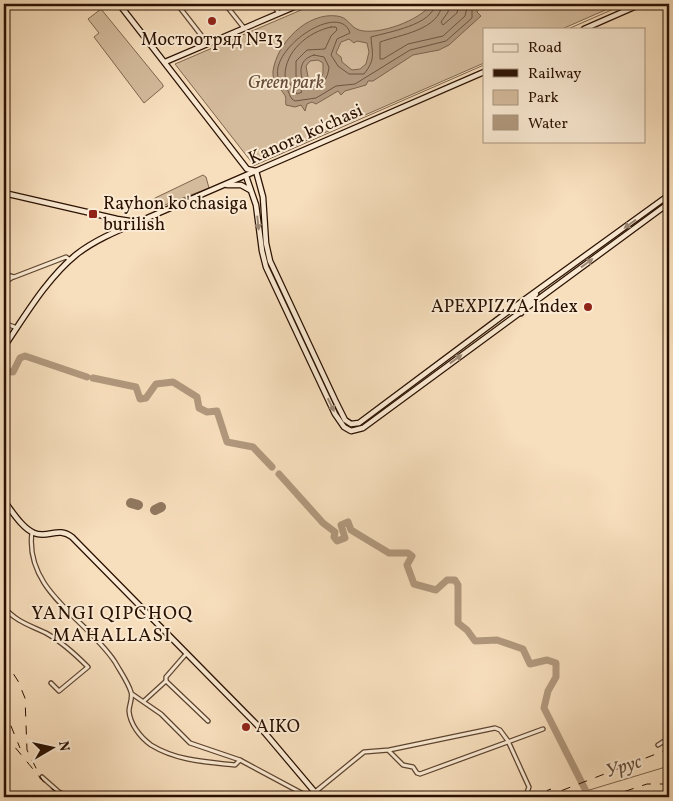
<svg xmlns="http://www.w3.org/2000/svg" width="673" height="801" viewBox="0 0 673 801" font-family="Vollkorn,serif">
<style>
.green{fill:#d4bb9c;stroke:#7f664f}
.water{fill:#b1987d;stroke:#7b624c;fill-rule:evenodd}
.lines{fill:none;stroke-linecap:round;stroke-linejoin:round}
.shore{stroke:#6e5440;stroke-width:1}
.stream{stroke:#7b624c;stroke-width:1}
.river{stroke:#b1987d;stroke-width:7}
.taxiway{stroke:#90785f;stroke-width:10}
.street-casing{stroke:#5d4430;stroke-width:5.5}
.secondary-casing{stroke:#2a1102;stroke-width:7}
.street{stroke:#faead3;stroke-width:3}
.secondary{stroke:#faead3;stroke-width:4.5}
.rail{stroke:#2a1102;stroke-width:1;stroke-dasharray:9 9;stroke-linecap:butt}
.oneway{fill:#9c8875}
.poi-dot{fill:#8f2418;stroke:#faead3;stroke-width:2}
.labels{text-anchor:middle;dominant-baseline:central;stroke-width:4;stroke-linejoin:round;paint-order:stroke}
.poi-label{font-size:18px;fill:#2a1102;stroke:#faead3;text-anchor:start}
.park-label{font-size:18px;font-style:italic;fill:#664c38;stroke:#faead3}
.street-label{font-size:18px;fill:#2a1102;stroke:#faead3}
.neighbourhood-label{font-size:19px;letter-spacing:1px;fill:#2a1102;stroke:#faead3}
.water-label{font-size:19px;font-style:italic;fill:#674e39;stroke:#faead3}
</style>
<rect width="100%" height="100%" fill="#f7debc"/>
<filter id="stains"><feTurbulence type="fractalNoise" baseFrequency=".004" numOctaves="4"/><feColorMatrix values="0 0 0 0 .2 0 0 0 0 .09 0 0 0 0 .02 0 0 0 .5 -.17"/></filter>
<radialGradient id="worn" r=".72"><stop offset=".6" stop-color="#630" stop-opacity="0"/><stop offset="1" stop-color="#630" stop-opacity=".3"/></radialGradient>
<g class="green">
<path d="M 315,4 L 619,4 L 562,29 L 484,29 L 484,63 L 253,164 L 175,64 Z"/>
<path d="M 101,9 L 163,85 L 163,87 L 144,103 L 94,37 L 99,33 L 88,19 Z"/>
<path d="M 203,175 L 206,177 L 209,188 L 157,208 L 155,207 L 155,198 Z"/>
</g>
<path class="water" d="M 431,4 L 481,4 L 477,12 L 481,16 L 449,45 L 439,50 L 413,55 L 373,81 L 368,81 L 366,85 L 345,91 L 341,95 L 338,91 L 316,104 L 312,102 L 307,104 L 305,111 L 301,105 L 295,107 L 286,105 C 285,101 287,98 284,94 C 279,86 272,82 273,71 C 277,43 307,12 337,16 C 348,17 350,27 359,30 C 378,36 421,20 431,4 ZM 349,39 L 354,43 L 357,41 L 367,43 L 369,52 L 366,64 L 360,69 L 352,70 L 342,62 L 341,57 L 336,53 L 341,42 ZM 318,60 L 323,63 L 323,74 L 316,82 L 309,82 L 306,66 L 310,61 Z"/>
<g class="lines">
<g class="shore">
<path d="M 435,4 C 433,25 388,32 371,37 C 372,54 376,59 364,74 L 349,74 L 338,66 L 331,55 L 337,39 L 350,33 C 340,0 266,50 279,80 C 281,84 284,86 287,89 C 290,94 290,99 295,101 L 316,98 L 336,86 L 355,84 L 410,50 L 446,41 L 472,18 L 472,10 L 475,4"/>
<path d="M 442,4 C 440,30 399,35 380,42 L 380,59 L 383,59 L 408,44 L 443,36 L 465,16 L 468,4"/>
<path d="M 449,4 L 448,12 L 441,22 L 443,25 L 457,13 L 459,4"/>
<path d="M 331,27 L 336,27 L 337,30 L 331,36 L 325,49 L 307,50 L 296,61 L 296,80 L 302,92 L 297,94 L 285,76 C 285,51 308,32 331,27 Z"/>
<path d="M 314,55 L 324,57 L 329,67 C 328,78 323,86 312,87 L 303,82 C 299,70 300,59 314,55 Z"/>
</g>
<g class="stream">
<path d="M 568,29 L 625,4"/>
<path d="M 253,166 L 484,65"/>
<path d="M 587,793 L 586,791 L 669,766"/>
</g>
<g class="river">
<path d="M 4,371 L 13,372 L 20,358 L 25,356 L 87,377"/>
<path d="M 93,378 L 136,387 L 140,399 L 146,398 L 156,384 L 173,382 L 197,397 L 199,408 L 207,412 L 217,411 L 227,442 L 253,447 L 272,467"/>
<path d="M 279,474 L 323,523 L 335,532 L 334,537 L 337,541 L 345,538 L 341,525 L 348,522 L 351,530 L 389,553 L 408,553 L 412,556 L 407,565 L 414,584 L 436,590 L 447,580 L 455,580 L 458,585 L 458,623 L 467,630 L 475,641 L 497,640 L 523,649 L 530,664 L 547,660 L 556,663 L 556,677 L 548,691 L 544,708 L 586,791"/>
</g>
<g class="taxiway">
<path d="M 131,503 L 138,505"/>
<path d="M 155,510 L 161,507"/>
</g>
<defs>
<g id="street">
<path d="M 177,4 L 208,44"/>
<path d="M 225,4 L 244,28"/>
<path d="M 272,4 L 279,13"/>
<path d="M 4,274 L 14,277 L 66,257 L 70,260"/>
<path d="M 4,283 L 13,277"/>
<path d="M 4,323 L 17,328"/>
<path d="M 32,532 C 24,591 87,619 115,662 C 120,671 128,682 131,692 C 133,698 129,705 129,711 C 130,724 140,737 151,745 C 177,761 207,762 235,765 L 240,760 L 309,797"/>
<path d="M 4,607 C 15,621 29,625 46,633 C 62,642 75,654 88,667 L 59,691 L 51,683"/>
<path d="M 166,681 L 208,721"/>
<path d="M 132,694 L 161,714 L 190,743 L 240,760"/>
<path d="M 144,701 L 166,681 L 166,677 L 186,654"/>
<path d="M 658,745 L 669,738"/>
<path d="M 389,751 L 403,765 L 413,767 L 417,773 L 420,774 L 543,729"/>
<path d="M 42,777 L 59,792 L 69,797"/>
<path d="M 315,792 L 364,752 L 389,750 L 495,728 L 500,730 L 508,741 L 529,787 L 526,795"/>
</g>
<g id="secondary">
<path d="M 119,4 L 247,169 L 256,171 L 263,197 L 266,243 L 270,261 L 335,400 L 345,420 L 351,424 L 359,423 L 517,305 L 669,195"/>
<path d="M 584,29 L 641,4"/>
<path d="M 165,62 L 301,4"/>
<path d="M 246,176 L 256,205 L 262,251 L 266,267 L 335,414 L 344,427 L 351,431 L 363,428 L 669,203"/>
<path d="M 227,185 L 241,185 L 250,190"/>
<path d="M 4,193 L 117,219 L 136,222"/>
<path d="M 111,219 L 117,226 L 113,232"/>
<path d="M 521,313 L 526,304 L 536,294"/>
<path d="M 4,347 C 25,316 47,278 77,254 C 95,240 117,231 138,222 L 484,72"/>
<path d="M 4,501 C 12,511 22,528 34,533 C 48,539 58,526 72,537 L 265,733 L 319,797"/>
</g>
</defs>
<use href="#street" class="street-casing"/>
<use href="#secondary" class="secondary-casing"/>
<use href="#street" class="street"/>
<use href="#secondary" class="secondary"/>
<g class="rail">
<path d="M 4,659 L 18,681 L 25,698 L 27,750 L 42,780"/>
<path d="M 4,709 L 20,748"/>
<path d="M 4,734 L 47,786 L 65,797"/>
<path d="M 530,797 L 551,789"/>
<path d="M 545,797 L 669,749"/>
<path d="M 608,797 L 647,784 L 669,784"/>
</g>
</g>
<defs><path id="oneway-solid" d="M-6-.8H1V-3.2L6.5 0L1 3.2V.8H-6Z" transform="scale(1.25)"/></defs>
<g class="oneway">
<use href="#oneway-solid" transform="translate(258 223) rotate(84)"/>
<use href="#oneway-solid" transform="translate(630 224) rotate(144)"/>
<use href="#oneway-solid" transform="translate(587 263) rotate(-36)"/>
<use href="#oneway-solid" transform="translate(456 359) rotate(-36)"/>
<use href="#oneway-solid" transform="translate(331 405) rotate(64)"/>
</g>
<g class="poi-dot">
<circle cx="212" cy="21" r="5"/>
<rect x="88" y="209" width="10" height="10" rx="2.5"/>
<circle cx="588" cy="307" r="5"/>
<circle cx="246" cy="727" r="5"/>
</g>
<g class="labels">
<g class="poi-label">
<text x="212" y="40" text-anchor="middle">Мостоотряд №13</text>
<text x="103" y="204">Rayhon ko'chasiga<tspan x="103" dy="21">burilish</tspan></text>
<text x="578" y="307" text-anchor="end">APEXPIZZA Index</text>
<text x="256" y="727">AIKO</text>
</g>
<g class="park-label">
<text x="286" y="83">Green park</text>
</g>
<g class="street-label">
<text transform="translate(306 135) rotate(-24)">Kanora ko'chasi</text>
</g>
<g class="neighbourhood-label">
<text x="112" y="614">YANGI QIPCHOQ<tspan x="112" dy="22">MAHALLASI</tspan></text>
</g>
<g class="water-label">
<text transform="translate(624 767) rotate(-17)">Урус</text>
</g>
</g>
<rect width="673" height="801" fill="none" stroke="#f7debc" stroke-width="20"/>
<rect x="5" y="5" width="663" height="791" fill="none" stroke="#2a1102" stroke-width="2.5"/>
<rect x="10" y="10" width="653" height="781" fill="none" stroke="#2a1102"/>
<rect x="483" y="28" width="162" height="115" fill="#faead3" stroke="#a7937f"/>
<rect x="493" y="44" width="25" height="8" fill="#faead3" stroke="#a7937f"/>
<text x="528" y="52" font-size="15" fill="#2a1102">Road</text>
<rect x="493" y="69" width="25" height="8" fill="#2a1102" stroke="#a7937f"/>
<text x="528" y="78" font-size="15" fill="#2a1102">Railway</text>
<rect x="493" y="90" width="25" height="15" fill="#d4bb9c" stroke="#a7937f"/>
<text x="528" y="102" font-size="15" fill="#2a1102">Park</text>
<rect x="493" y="115" width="25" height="15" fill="#b1987d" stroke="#a7937f"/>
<text x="528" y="128" font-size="15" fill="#2a1102">Water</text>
<g transform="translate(52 748) rotate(81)" stroke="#faead3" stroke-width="4" paint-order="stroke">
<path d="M0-4L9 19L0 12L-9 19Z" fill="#2a1102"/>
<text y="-8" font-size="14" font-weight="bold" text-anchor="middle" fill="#2a1102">N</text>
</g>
<rect width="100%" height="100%" filter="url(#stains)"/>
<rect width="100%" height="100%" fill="url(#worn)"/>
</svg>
